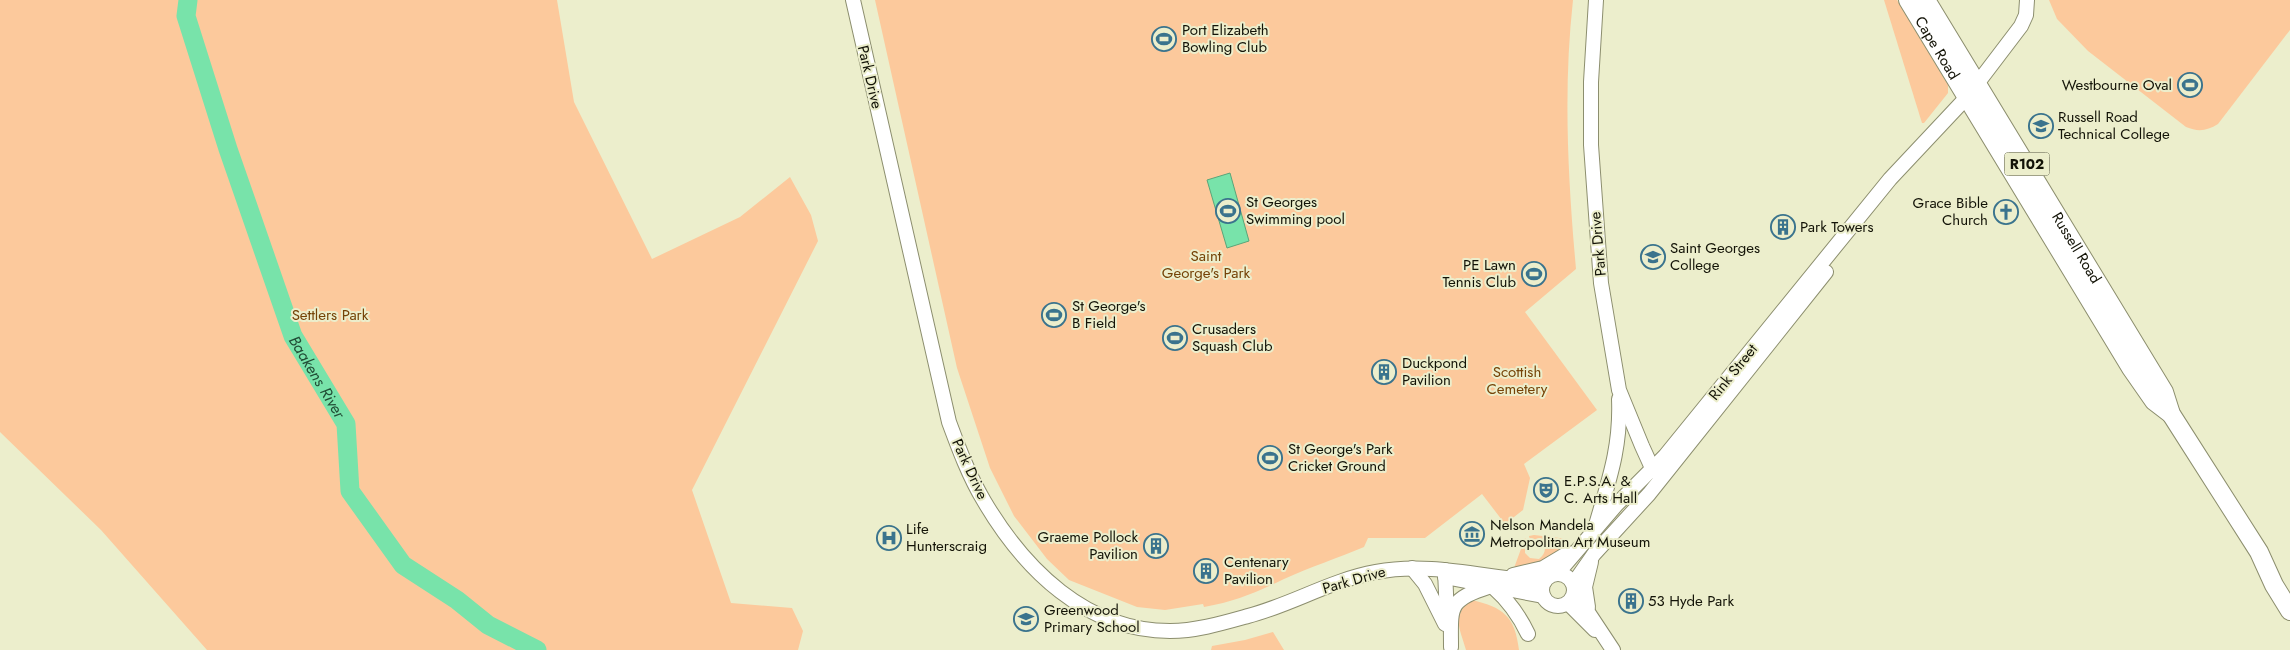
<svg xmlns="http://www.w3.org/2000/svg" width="2290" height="650" viewBox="0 0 2290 650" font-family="Jost,sans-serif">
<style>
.green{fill:#fcc99c}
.water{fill:#78e3aa;stroke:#5aa579}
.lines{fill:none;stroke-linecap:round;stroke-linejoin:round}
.river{stroke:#78e3aa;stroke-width:19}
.minor-casing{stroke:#8c8e6e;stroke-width:16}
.major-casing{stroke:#8c8e6e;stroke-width:20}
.minor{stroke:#fff;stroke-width:14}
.major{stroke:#fff;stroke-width:18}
.labels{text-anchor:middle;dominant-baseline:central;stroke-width:4;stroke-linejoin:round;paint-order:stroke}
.shield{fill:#eceecc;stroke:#545542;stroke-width:1}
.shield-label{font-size:14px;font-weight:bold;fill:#131307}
.poi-label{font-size:15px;fill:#131307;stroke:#eceecc;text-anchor:start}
.street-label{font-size:15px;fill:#131307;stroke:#eceecc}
.park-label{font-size:15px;fill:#754307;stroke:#eceecc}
.water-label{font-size:16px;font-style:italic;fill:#224e37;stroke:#eceecc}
</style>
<rect width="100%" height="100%" fill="#eceecc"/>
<g class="green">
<path d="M 0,0 L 557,0 L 574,102 L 652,259 L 740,217 L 790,177 L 811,215 L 818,241 L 692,490 L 731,603 L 792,608 L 803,631 L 798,650 L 207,650 L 101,530 L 0,432 Z"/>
<path d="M 875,0 L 1573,0 C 1563,90 1568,179 1576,269 L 1525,312 L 1597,410 L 1524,464 L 1530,478 L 1523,510 L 1505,524 L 1482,494 L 1425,538 L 1368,538 L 1364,547 C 1338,558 1310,567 1284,579 C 1255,593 1236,601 1204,607 L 1203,604 L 1165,610 L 1137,607 L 1069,580 L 1047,559 L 1014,516 L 990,468 L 957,368 Z"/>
<path d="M 1884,0 L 1897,0 L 1948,85 L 1948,93 L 1924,123 L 1922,123 Z"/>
<path d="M 2049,0 L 2290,0 L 2290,30 L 2218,124 C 2207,131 2198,132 2186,127 L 2088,51 L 2057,19 Z"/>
<path d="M 1534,535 L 1568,539 C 1558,561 1537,562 1514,568 L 1525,538 L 1528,542 L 1525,546 L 1525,553 L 1530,558 L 1539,559 C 1550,551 1545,536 1530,540 L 1529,536 Z"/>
<path d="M 1471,600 C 1503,607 1515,616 1519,650 L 1466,650 C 1460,628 1451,616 1471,600 Z"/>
<path d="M 1273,632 L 1284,650 L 1211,650 L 1212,646 L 1245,640 Z"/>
</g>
<path class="water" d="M 1230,173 L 1249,241 L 1227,248 L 1207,180 Z"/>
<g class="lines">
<path class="river" id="s1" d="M 188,0 L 186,16 L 228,149 L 293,336 L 346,424 L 350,491 L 403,565 L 457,600 L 488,625 L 537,650"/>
<defs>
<g id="minor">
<path d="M 853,0 L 949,422 C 959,449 969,476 984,501 C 1024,569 1086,631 1170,631 C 1196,631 1223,623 1248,616 C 1291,605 1331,580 1376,572 C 1432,561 1488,579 1544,582"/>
<path d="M 1596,0 L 1591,82 L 1591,145 L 1601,283 L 1619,390 L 1642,446 L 1652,468 L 1657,473"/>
<path d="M 1596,525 C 1609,480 1621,447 1619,399"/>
<path d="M 1412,568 L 1425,584 L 1445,624"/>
<path d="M 1445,570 L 1447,617"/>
<circle cx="1558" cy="590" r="16"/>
<path d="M 1557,574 L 1617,504 L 1665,456 L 1890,179 L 1967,97 L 2021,26 L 2026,15 L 2027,0"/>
<path d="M 1513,575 L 1543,568 L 1568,553"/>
<path d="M 1445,577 L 1543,596"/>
<path d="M 1573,584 L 1594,554 L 1649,494 L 1826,272"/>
<path d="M 1493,587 C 1509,601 1519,615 1528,634"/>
<path d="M 1574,591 L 1613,650"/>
<path d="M 1568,603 L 1595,630"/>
<path d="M 1588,607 L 1585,587 L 1591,562"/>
<path d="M 1451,647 C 1451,608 1447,600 1488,587"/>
</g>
<g id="major">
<path id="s2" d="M 1908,0 L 2131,368 L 2154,401 L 2171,414"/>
<path id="s3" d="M 1926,0 L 2164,392 L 2171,414 L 2259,552 L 2274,585 L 2290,611"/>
</g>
</defs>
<use href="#minor" class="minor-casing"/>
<use href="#major" class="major-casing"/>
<use href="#minor" class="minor"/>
<use href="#major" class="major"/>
</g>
<defs>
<symbol id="stadium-ring" viewBox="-11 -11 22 22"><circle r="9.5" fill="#eceecc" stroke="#3a738d" stroke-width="1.5"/><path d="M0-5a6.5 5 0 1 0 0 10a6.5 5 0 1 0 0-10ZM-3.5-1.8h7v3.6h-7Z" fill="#3a738d"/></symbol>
<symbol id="university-ring" viewBox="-11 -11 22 22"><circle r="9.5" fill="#eceecc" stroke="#3a738d" stroke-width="1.5"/><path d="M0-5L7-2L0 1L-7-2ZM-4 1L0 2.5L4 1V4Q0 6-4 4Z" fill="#3a738d"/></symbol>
<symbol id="church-ring" viewBox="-11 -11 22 22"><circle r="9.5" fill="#eceecc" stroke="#3a738d" stroke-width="1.5"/><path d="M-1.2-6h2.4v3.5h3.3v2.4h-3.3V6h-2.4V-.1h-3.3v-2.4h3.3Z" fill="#3a738d"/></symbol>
<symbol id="building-ring" viewBox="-11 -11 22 22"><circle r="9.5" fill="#eceecc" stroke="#3a738d" stroke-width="1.5"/><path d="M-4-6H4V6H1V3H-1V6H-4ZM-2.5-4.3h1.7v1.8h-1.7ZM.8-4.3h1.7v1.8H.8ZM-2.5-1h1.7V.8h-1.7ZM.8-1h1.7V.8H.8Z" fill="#3a738d"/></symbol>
<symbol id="school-ring" viewBox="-11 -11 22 22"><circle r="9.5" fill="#eceecc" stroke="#3a738d" stroke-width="1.5"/><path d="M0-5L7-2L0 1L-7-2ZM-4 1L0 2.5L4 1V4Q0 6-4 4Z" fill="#3a738d"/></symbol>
<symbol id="theatre-ring" viewBox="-11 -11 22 22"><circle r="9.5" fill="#eceecc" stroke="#3a738d" stroke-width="1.5"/><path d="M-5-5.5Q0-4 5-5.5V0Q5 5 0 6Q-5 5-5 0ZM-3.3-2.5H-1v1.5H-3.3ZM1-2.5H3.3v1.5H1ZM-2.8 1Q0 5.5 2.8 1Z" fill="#3a738d"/></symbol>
<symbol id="museum-ring" viewBox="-11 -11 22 22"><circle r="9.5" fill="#eceecc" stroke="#3a738d" stroke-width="1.5"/><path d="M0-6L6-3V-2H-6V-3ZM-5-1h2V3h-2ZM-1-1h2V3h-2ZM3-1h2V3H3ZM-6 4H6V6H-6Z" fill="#3a738d"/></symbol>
<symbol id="hospital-ring" viewBox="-11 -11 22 22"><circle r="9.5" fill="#eceecc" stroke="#3a738d" stroke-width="1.5"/><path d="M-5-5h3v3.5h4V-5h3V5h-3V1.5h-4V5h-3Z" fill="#3a738d"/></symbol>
</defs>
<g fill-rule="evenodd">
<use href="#stadium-ring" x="1150" y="25" width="28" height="28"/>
<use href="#stadium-ring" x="2176" y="71" width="28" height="28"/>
<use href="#university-ring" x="2027" y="112" width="28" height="28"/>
<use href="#stadium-ring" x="1214" y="197" width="28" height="28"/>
<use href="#church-ring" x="1992" y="198" width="28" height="28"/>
<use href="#building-ring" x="1769" y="213" width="28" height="28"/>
<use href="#school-ring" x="1639" y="243" width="28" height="28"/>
<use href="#stadium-ring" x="1520" y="260" width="28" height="28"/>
<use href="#stadium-ring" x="1040" y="301" width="28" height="28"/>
<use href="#stadium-ring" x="1161" y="324" width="28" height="28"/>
<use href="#building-ring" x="1370" y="358" width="28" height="28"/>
<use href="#stadium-ring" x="1256" y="444" width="28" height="28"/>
<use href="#theatre-ring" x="1532" y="476" width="28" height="28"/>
<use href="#museum-ring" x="1458" y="520" width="28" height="28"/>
<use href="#hospital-ring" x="875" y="524" width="28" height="28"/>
<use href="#building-ring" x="1142" y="532" width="28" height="28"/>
<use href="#building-ring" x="1192" y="557" width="28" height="28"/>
<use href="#building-ring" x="1617" y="587" width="28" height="28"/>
<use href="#school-ring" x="1012" y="605" width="28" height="28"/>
</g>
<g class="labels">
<rect class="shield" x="2004.5" y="152.5" width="45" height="23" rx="4"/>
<g class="shield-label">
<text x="2027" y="164">R102</text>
</g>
<g class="poi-label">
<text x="1182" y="30">Port Elizabeth<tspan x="1182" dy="17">Bowling Club</tspan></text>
<text x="2172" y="85" text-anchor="end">Westbourne Oval</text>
<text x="2058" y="117">Russell Road<tspan x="2058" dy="17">Technical College</tspan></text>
<text x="1246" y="202">St Georges<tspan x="1246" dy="17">Swimming pool</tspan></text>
<text x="1988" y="203" text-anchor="end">Grace Bible<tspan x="1988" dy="17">Church</tspan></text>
<text x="1800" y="227">Park Towers</text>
<text x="1670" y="248">Saint Georges<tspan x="1670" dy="17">College</tspan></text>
<text x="1516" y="265" text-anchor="end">PE Lawn<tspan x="1516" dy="17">Tennis Club</tspan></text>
<text x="1072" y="306">St George's<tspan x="1072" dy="17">B Field</tspan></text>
<text x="1192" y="329">Crusaders<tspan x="1192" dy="17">Squash Club</tspan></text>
<text x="1402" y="363">Duckpond<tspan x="1402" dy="17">Pavilion</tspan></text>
<text x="1288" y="449">St George's Park<tspan x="1288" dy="17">Cricket Ground</tspan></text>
<text x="1564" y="481">E.P.S.A. &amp;<tspan x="1564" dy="17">C. Arts Hall</tspan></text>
<text x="1490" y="525">Nelson Mandela<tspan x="1490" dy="17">Metropolitan Art Museum</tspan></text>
<text x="906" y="529">Life<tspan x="906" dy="17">Hunterscraig</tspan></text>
<text x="1138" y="537" text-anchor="end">Graeme Pollock<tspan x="1138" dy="17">Pavilion</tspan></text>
<text x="1224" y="562">Centenary<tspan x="1224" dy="17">Pavilion</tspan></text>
<text x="1648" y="601">53 Hyde Park</text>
<text x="1044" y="610">Greenwood<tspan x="1044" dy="17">Primary School</tspan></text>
</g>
<g class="street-label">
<text stroke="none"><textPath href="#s2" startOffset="56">Cape Road</textPath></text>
<text transform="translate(870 77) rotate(77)">Park Drive</text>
<text transform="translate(1598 244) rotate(-95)">Park Drive</text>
<text stroke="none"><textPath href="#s3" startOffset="290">Russell Road</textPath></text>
<text transform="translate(1733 372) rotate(-51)">Rink Street</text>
<text transform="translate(970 469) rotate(65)">Park Drive</text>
<text transform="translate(1354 580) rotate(-16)">Park Drive</text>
</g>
<g class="park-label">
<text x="1206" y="256">Saint<tspan x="1206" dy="17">George's Park</tspan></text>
<text x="330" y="315">Settlers Park</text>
<text x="1517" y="372">Scottish<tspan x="1517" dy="17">Cemetery</tspan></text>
</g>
<g class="water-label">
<text stroke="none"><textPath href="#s1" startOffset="401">Baakens River</textPath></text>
</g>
</g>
</svg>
